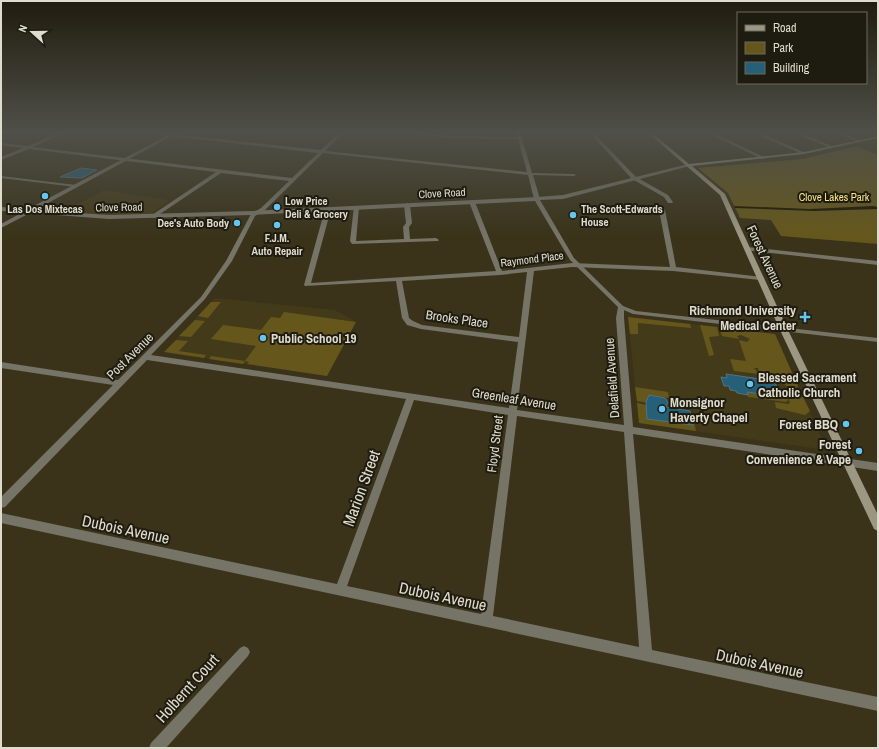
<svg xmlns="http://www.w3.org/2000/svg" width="879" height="749" viewBox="0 0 879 749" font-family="'Archivo Narrow',sans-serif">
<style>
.built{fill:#433a19}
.green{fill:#65571c}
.water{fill:#1e1700}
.building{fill:#255f78;stroke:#547281}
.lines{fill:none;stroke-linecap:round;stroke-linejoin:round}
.minor{fill:#767367;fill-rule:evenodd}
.tertiary{fill:#767367;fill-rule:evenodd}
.secondary{fill:#9c9783;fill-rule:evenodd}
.poi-dot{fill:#66c4ef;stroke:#1e1b10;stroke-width:1.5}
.labels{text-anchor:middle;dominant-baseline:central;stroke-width:4;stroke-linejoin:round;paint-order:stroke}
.far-street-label{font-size:11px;fill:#e0dccd;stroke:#1e1b10}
.far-park-label{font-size:11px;fill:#fbe383;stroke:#1e1b10}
.far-poi-label{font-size:11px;font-weight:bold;fill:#e0dccd;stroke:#1e1b10;text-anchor:start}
.street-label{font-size:13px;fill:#e0dccd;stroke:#1e1b10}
.poi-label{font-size:13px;font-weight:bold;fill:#e0dccd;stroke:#1e1b10;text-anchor:end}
.near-street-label{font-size:16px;fill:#e0dccd;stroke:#1e1b10}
</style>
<rect width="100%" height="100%" fill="#3a331a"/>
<g class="built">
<path d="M 104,190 L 170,200 L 151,214 L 103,215 L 65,211 Z"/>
<path d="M 215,298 L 335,310 L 356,322 L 327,376 L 164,352 Z"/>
<path d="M 628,317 L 775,334 L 827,450 L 639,423 Z"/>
</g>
<g class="green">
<path d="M 857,146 L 878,155 L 878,244 L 781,236 L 771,220 L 740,218 L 728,193 L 698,168 L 802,159 Z"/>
<path d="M 211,302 L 221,302 L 208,318 L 198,316 Z"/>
<path d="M 284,312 L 356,322 L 327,376 L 247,364 L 249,362 L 245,361 L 243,364 L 209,359 L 211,356 L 245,361 L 256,346 L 211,339 L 223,325 L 261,330 L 271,317 L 280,318 Z"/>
<path d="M 628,317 L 690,324 L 691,328 L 638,323 L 638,334 L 630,334 Z"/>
<path d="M 195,320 L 205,321 L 191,337 L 179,336 Z"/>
<path d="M 700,325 L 717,327 L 719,336 L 709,337 L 714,355 L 709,356 Z"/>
<path d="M 719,328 L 775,334 L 798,386 L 796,388 C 787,387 784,386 780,377 L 760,375 L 758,368 L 754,368 L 759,374 L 734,371 L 730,359 L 746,361 L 739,340 L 747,342 L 750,339 L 741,335 L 737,336 L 739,339 L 722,336 Z"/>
<path d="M 176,340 L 188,341 L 179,351 L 206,355 L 204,358 L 164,352 Z"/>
<path d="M 635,387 L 668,392 L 669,398 L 649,395 L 650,403 L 637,401 Z"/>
<path d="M 780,391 L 786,395 L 788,400 L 786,402 L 748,397 L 747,392 L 780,396 Z"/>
<path d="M 790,393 L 803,397 L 810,411 L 805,415 L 776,408 L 775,402 L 788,404 L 790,403 L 787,395 Z"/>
<path d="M 637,403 L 646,405 L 648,419 L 693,425 L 692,417 L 693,417 L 696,431 L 639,423 Z"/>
</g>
<path class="water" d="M 734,206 L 810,209 L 873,206 L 878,207 L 878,209 L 814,211 L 735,208 Z"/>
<g class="building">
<path d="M 81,168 L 97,170 L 82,178 L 60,177 Z"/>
<path d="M 726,374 L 774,381 L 781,395 L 780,395 L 781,397 L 747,392 L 748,395 L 737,393 L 736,391 L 730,390 L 729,386 L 724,386 L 721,377 L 727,378 Z"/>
<path d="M 649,395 L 665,398 L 668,402 L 666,407 L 690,411 L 693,425 L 647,419 L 646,402 Z"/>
</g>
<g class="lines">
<g class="minor">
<path d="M 62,131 L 68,131 L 33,147 L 292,178 L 318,153 L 128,131 L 142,131 L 321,150 L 341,131 L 345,131 L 325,151 L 527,172 L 518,139 L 453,138 L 379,131 L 396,131 L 453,136 L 518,137 L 516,131 L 520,131 L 532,173 L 574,174 L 576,175 L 574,176 L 533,175 L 540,199 L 537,201 L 534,199 L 528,175 L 323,153 L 265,210 L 255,216 L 232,261 L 205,299 L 151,355 L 509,408 L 518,342 L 421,329 L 407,325 L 402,318 L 396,281 L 305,286 L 304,285 L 325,209 L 328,207 L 331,209 L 311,283 L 496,271 L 469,202 L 472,200 L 475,202 L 502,271 L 572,263 L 670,267 L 659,210 L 662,208 L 665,210 L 676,267 L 762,277 L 763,278 L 760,280 L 673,271 L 572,267 L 534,271 L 517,410 L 624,425 L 616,318 L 618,307 L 621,305 L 624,307 L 624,318 L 633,427 L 878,463 L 878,471 L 633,434 L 652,650 L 878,697 L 878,711 L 1,523 L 1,513 L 337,584 L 406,399 L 147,360 L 5,507 L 1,508 L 1,497 L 113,385 L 1,368 L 1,362 L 118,380 L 201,297 L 226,261 L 251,214 L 261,208 L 289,181 L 221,173 L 154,218 L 151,216 L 152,215 L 216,172 L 29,149 L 1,160 L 1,157 L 23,148 L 1,145 L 1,143 L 28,146 ZM 527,272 L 519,337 L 422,325 L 413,321 L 409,318 L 402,281 L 500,275 ZM 414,400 L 508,415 L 481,614 L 347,586 ZM 517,416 L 624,432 L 639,647 L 493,616 Z"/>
<path d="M 588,131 L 592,131 L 636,177 L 668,195 L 673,202 L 672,203 L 668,203 L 664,197 L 632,179 Z"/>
<path d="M 704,131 L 709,131 L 766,158 L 762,159 Z"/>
<path d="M 749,131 L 755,131 L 806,153 L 802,154 Z"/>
<path d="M 790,131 L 796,131 L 834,147 L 830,148 Z"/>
<path d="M 832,131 L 838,131 L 861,141 L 858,142 Z"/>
<path d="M 1,176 L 76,185 L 78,186 L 76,187 L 1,178 Z"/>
<path d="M 407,203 L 410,205 L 412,223 L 409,227 L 410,239 L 436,238 L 439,240 L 438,241 L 352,244 L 350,241 L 354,206 L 359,207 L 356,241 L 404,239 L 403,227 L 406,223 L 404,205 Z"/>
<path d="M 747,247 L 878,261 L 878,265 L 745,250 L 745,248 Z"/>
<path d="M 244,646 L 248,648 L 250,652 L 248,656 L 166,748 L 149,748 L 151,743 L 240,648 Z"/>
</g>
<path class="tertiary" d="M 176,131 L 181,131 L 35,210 L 109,215 L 251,211 L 537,197 L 563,195 L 688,164 L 690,165 L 690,166 L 563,199 L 540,200 L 574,258 L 623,306 L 636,311 L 878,338 L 878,342 L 633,314 L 619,308 L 570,260 L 535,201 L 251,215 L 109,219 L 30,213 L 1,228 L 1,224 L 23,212 L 1,211 L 1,207 L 28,209 Z"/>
<path class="secondary" d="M 646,131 L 650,131 L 689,164 L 804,152 L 878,136 L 878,138 L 804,154 L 692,166 L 725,194 L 788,330 L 878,515 L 878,531 L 874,529 L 780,330 L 720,195 Z"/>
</g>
<linearGradient id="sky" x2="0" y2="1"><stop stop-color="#201c0e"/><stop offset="0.56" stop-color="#4f5049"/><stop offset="1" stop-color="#4f5049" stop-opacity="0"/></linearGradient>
<rect width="879" height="236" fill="url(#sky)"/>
<g class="poi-dot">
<circle cx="45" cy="196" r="4"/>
<circle cx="277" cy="207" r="4"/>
<circle cx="573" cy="215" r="4"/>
<circle cx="237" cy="223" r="4"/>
<circle cx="277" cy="225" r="4"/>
<path d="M803 311h4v4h4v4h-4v4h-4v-4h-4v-4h4z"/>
<circle cx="263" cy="338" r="4"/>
<circle cx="750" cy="384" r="4"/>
<circle cx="662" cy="409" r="4"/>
<circle cx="846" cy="424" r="4"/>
<circle cx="859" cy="451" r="4"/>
</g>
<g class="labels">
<g class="far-street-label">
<text transform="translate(442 193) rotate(-3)">Clove Road</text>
<text transform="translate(119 207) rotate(-1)">Clove Road</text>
<text transform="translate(532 259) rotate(-7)">Raymond Place</text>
</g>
<g class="far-park-label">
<text x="834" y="197">Clove Lakes Park</text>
</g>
<g class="far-poi-label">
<text x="285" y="201">Low Price<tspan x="285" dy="13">Deli &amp; Grocery</tspan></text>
<text x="45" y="209" text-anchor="middle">Las Dos Mixtecas</text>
<text x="581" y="209">The Scott-Edwards<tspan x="581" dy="13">House</tspan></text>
<text x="229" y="223" text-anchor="end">Dee's Auto Body</text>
<text x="277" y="238" text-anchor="middle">F.J.M.<tspan x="277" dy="13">Auto Repair</tspan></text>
</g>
<g class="street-label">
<text transform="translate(765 257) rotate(65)">Forest Avenue</text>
<text transform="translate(457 319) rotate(8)">Brooks Place</text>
<text transform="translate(130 356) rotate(-45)">Post Avenue</text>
<text transform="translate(612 378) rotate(-94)">Delafield Avenue</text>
<text transform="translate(514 399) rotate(9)">Greenleaf Avenue</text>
<text transform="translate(495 444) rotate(-83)">Floyd Street</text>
</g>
<g class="poi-label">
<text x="796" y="310">Richmond University<tspan x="796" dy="15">Medical Center</tspan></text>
<text x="271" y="338" text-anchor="start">Public School 19</text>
<text x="758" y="377" text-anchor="start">Blessed Sacrament<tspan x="758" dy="15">Catholic Church</tspan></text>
<text x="670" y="402" text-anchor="start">Monsignor<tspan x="670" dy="15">Haverty Chapel</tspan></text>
<text x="838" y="424">Forest BBQ</text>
<text x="851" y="444">Forest<tspan x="851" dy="15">Convenience &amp; Vape</tspan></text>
</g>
<g class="near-street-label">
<text transform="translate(361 488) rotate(-70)">Marion Street</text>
<text transform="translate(126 529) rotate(12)">Dubois Avenue</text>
<text transform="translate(443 596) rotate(12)">Dubois Avenue</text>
<text transform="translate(760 663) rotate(12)">Dubois Avenue</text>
<text transform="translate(187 688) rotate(-48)">Holbernt Court</text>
</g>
</g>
<rect width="879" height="749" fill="none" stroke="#e0dccd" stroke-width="4"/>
<rect x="737" y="12" width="130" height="72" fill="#1e1b10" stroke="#6c685c"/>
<rect x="745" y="25" width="20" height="6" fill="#9c9783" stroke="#6c685c"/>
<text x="773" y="32" font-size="12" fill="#e0dccd">Road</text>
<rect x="745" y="42" width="20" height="12" fill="#65571c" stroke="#6c685c"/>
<text x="773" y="52" font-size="12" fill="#e0dccd">Park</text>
<rect x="745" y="62" width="20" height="12" fill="#255f78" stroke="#6c685c"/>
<text x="773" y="72" font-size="12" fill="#e0dccd">Building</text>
<g transform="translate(32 32) rotate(291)" stroke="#1e1b10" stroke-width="3" paint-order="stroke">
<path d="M0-3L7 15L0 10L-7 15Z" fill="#e0dccd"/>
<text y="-6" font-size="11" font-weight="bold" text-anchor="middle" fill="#e0dccd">N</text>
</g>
</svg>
